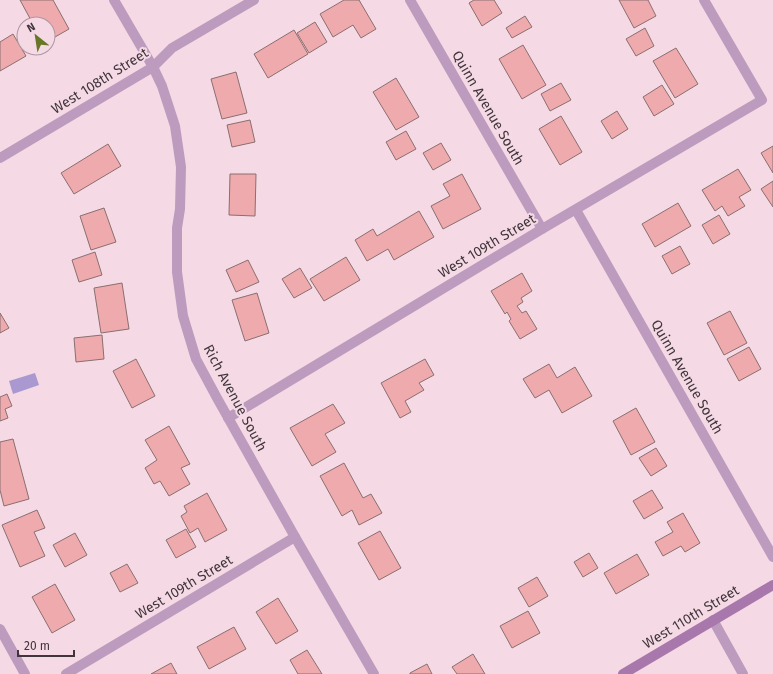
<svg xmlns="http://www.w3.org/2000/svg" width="773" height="674" viewBox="0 0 773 674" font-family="'Fira Sans',sans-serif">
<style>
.water{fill:#a999d0}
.building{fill:#eeaaad;stroke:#8a6f70}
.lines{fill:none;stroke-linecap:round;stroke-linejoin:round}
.street{stroke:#bc9bbf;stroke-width:10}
.secondary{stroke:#a877ac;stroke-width:10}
.labels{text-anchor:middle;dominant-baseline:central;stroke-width:4;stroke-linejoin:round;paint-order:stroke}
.street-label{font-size:14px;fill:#40353a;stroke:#f5d9e5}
</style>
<rect width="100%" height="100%" fill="#f5d9e5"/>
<path class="water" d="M 35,373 L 39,385 L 13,394 L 9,381 Z"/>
<g class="building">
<path d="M 20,0 L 53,0 L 69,29 L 48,41 L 48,24 L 33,24 Z"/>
<path d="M 344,0 L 359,0 L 376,29 L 361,38 L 353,25 L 333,37 L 320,14 Z"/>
<path d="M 474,0 L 494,0 L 502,13 L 482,26 L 469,3 Z"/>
<path d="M 619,0 L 648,0 L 656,16 L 634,28 Z"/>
<path d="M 525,16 L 532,27 L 512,38 L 506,28 Z"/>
<path d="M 315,22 L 327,42 L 309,53 L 297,33 Z"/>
<path d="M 645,28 L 654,46 L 636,56 L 626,39 Z"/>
<path d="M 294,30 L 308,54 L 268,78 L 254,54 Z"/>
<path d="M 13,34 L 26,56 L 0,71 L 0,42 Z"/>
<path d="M 523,45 L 546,85 L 522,99 L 499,59 Z"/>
<path d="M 676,48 L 698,84 L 675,98 L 653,61 Z"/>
<path d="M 236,72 L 247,113 L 222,119 L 211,79 Z"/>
<path d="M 396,78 L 419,117 L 396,130 L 373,92 Z"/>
<path d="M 561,83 L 571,100 L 550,111 L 541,94 Z"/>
<path d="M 662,85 L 674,104 L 654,116 L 643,97 Z"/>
<path d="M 617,111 L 628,129 L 612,139 L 601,121 Z"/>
<path d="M 561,116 L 582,152 L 560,165 L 539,129 Z"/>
<path d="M 250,120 L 255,142 L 232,147 L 227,125 Z"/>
<path d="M 406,131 L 416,149 L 396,160 L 386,142 Z"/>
<path d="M 441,143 L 451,160 L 433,170 L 423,153 Z"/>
<path d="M 108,144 L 121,166 L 74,194 L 61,173 Z"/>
<path d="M 773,146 L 773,173 L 761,153 Z"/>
<path d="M 738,169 L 751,190 L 739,197 L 745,206 L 728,216 L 722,206 L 715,211 L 702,190 Z"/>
<path d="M 230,174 L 256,174 L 255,216 L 229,215 Z"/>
<path d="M 462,174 L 481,209 L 443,229 L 431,206 L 450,196 L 443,184 Z"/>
<path d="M 773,181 L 773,207 L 761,189 Z"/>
<path d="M 678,203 L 691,226 L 655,247 L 642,224 Z"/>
<path d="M 104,208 L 116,242 L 91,250 L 80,216 Z"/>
<path d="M 419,211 L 434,237 L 394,260 L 388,249 L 367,261 L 355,240 L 373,229 L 377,236 Z"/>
<path d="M 719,215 L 730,234 L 713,244 L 702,225 Z"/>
<path d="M 680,246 L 690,264 L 672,274 L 662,256 Z"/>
<path d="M 95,252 L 102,275 L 79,282 L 72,260 Z"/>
<path d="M 346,257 L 360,280 L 324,301 L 310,279 Z"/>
<path d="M 248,260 L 259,282 L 236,292 L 226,270 Z"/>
<path d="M 300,268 L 312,288 L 294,298 L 282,279 Z"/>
<path d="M 522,273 L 532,291 L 521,298 L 523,302 L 517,306 L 522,313 L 526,311 L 537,329 L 520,339 L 509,321 L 511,319 L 507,312 L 505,314 L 491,291 Z"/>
<path d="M 122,283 L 129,329 L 101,333 L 94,288 Z"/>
<path d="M 257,293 L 269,333 L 245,341 L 232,300 Z"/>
<path d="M 730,311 L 747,343 L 724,355 L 707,323 Z"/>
<path d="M 0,313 L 9,328 L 0,333 Z"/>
<path d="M 102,335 L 104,359 L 76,362 L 74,338 Z"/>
<path d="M 749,347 L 761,369 L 739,381 L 727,359 Z"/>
<path d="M 136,359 L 155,396 L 132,408 L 113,371 Z"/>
<path d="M 425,359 L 434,375 L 419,383 L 424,390 L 405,401 L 411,412 L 400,418 L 381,383 Z"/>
<path d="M 549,364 L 557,378 L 575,367 L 592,396 L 562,413 L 549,390 L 535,398 L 523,379 Z"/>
<path d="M 7,394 L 12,406 L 5,409 L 8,418 L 0,421 L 0,397 Z"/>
<path d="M 333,404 L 345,423 L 325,434 L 336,452 L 312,466 L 290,428 Z"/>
<path d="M 636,408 L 655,442 L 631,455 L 613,421 Z"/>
<path d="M 169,426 L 190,464 L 181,468 L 190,484 L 169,496 L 160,481 L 154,484 L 145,468 L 157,460 L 145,440 Z"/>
<path d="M 13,439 L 29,499 L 4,506 L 0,490 L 0,442 Z"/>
<path d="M 656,448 L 667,466 L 651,476 L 639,458 Z"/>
<path d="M 344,463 L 363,498 L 371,494 L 382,513 L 359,525 L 352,510 L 342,516 L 320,476 Z"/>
<path d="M 652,490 L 663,508 L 644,519 L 633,501 Z"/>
<path d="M 207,493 L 227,530 L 205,542 L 198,528 L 190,533 L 181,516 L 187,512 L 184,506 Z"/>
<path d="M 37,510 L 45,528 L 34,532 L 45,556 L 20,567 L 2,525 Z"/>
<path d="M 683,513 L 700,543 L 685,552 L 681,546 L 663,556 L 655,542 L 673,532 L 667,522 Z"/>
<path d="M 186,529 L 196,547 L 176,558 L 166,540 Z"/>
<path d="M 380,531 L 401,568 L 379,580 L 358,543 Z"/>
<path d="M 75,533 L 87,555 L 65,567 L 53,545 Z"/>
<path d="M 589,553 L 598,568 L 583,577 L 574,562 Z"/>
<path d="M 637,554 L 649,575 L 616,594 L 604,573 Z"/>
<path d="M 127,564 L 138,583 L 120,592 L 110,573 Z"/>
<path d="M 537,577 L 548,596 L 529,607 L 518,588 Z"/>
<path d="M 55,584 L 75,620 L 52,633 L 32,597 Z"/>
<path d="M 278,598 L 298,631 L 276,644 L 256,612 Z"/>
<path d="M 528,611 L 540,633 L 512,648 L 500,626 Z"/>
<path d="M 234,627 L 246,649 L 209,669 L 197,647 Z"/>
<path d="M 307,650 L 322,674 L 298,674 L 290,660 Z"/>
<path d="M 473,654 L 485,674 L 457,674 L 452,667 Z"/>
<path d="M 171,663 L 177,674 L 151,674 Z"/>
<path d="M 427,664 L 432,674 L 410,674 L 410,673 Z"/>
</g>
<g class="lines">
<g class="street">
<path d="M 114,0 L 153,67 L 162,86 L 175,126 L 181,167 L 180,209 L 177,228 L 177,272 L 183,316 L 196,359 L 217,398 L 295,537 L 374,674"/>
<path d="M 410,0 L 542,229"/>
<path d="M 0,158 L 153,67 L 172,48 L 254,0"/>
<path d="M 576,210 L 773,557"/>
<path d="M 228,418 L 542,229 L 762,100 L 704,0"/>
<path d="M 713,620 L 743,674"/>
<path d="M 0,629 L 25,674"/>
<path d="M 66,674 L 295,537"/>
</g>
<path class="secondary" d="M 623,674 L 773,585"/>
</g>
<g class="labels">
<g class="street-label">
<text transform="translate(100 81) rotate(-32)">West 108th Street</text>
<text transform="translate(488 108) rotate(60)">Quinn Avenue South</text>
<text transform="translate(487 246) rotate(-31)">West 109th Street</text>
<text transform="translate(687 377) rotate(60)">Quinn Avenue South</text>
<text transform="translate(235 398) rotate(62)">Rich Avenue South</text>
<text transform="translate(184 587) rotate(-31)">West 109th Street</text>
<text transform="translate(691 617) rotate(-31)">West 110th Street</text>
</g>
</g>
<g transform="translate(36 36) rotate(330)"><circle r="19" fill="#f5d9e5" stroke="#ad97a1"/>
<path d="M0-3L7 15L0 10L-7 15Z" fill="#667726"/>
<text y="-6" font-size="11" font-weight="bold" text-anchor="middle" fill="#40353a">N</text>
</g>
<path d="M18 650v6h56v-6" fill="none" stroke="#40353a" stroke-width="2"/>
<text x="24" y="650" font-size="12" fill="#40353a" stroke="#f5d9e5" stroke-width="3" paint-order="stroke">20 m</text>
</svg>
